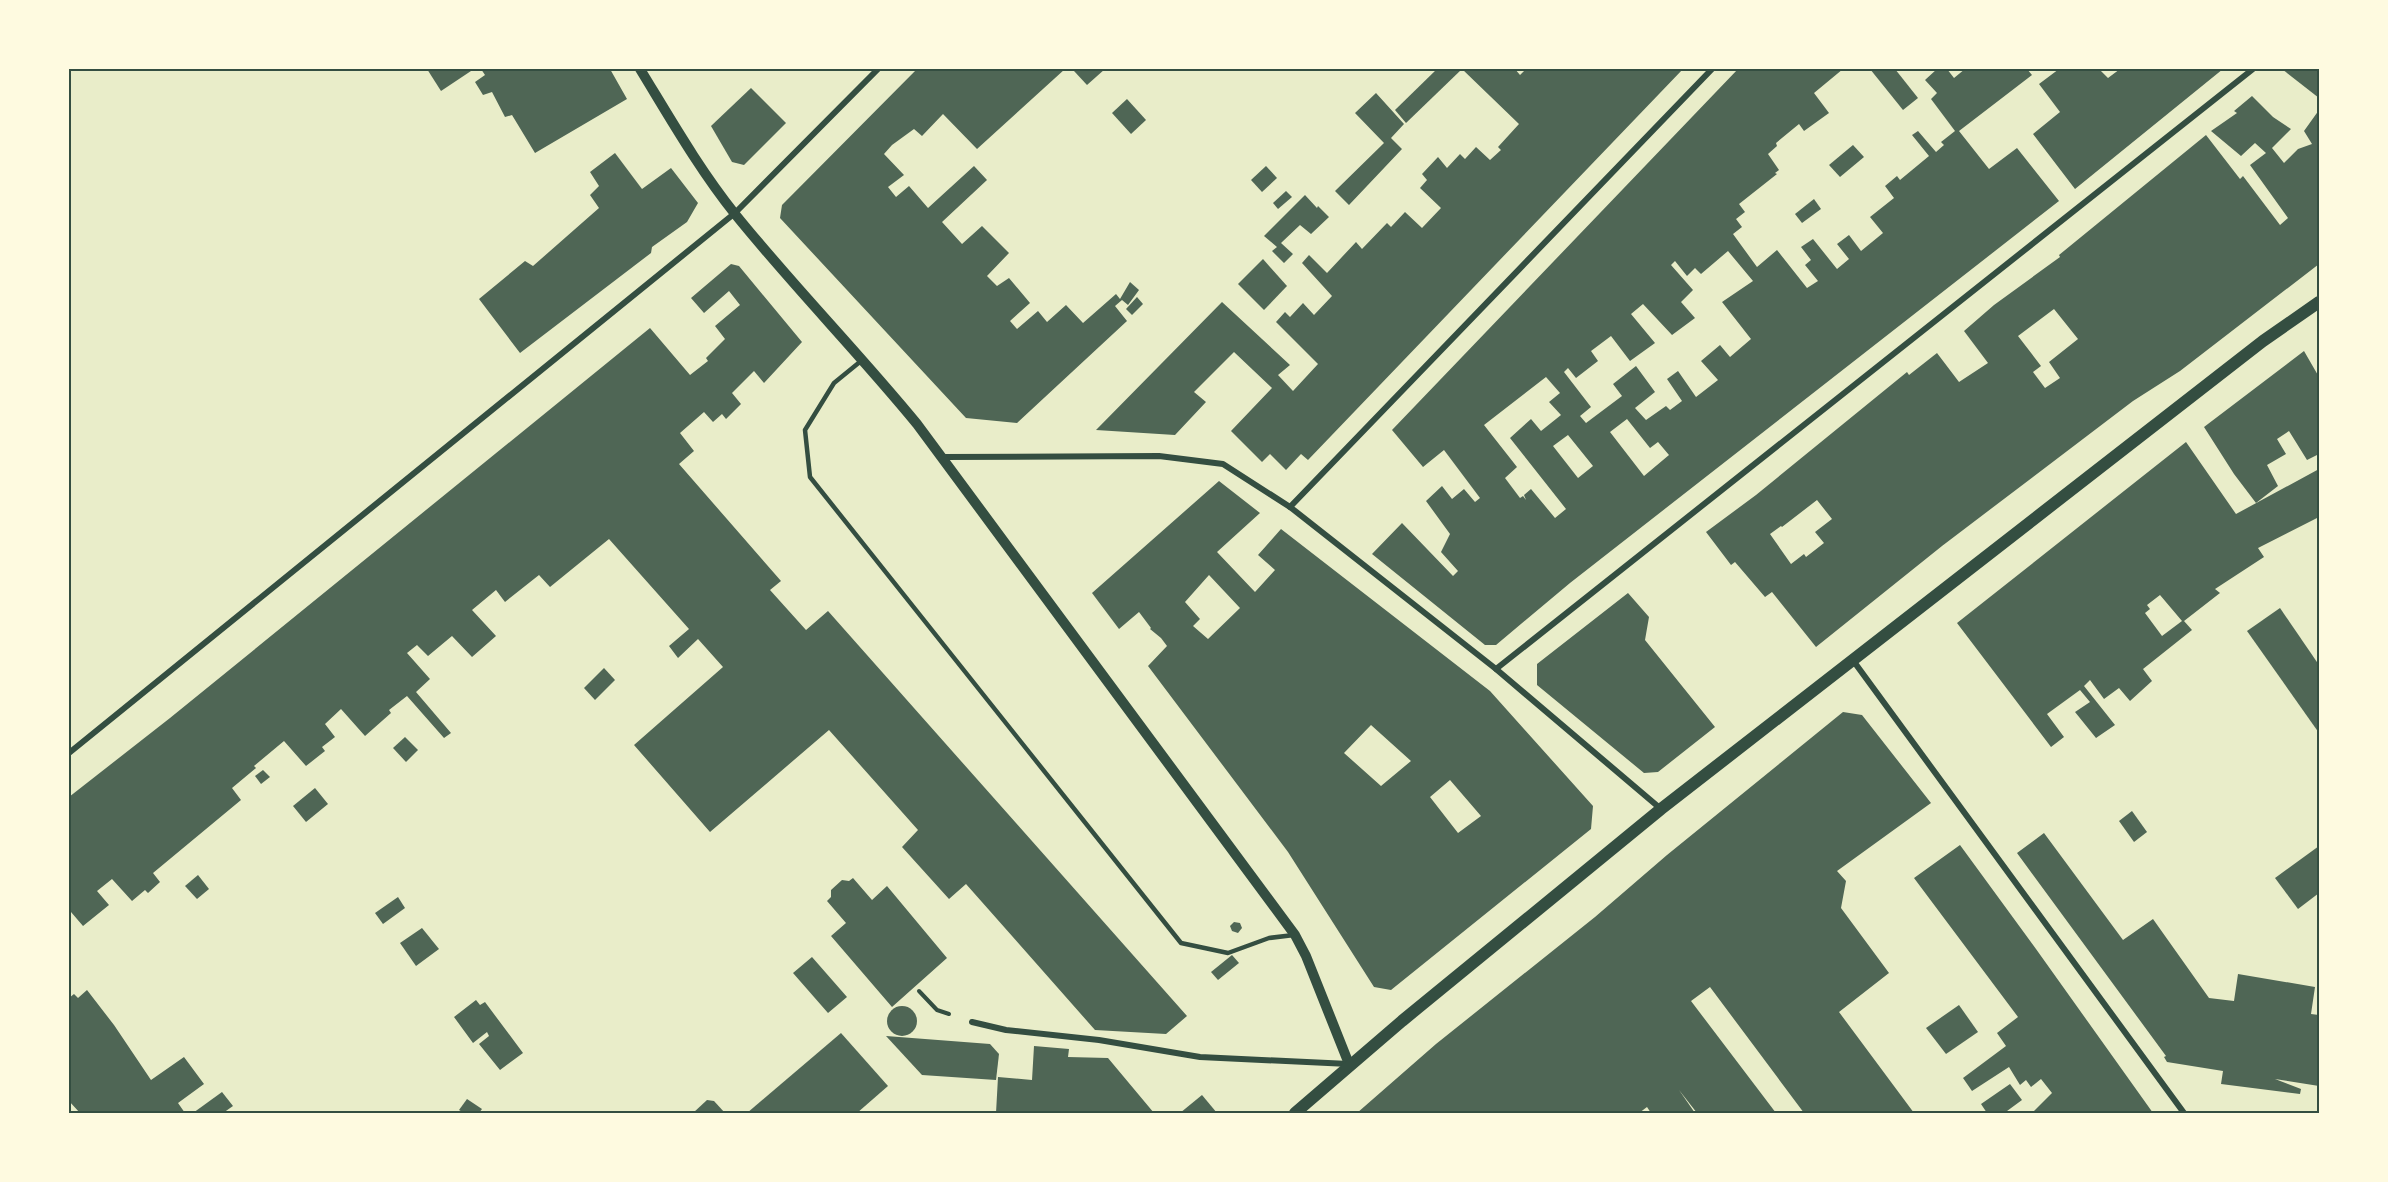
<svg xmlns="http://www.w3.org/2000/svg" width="2388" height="1182" viewBox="0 0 2388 1182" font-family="'PT Sans Narrow',sans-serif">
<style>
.building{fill:#4f6655;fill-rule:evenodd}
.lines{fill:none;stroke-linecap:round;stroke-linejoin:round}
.path{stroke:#344e41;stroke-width:4}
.service{stroke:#344e41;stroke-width:4.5}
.minor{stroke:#344e41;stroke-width:6}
.tertiary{stroke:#344e41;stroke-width:10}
.secondary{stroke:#344e41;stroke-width:12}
.neatline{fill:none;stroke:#344e41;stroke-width:2}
</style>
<rect width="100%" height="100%" fill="#e9edc9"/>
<g class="building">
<path d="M 427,69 L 474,69 L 441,91 Z"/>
<path d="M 481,69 L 610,69 L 627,99 L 535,153 L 512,115 L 505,117 L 492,92 L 483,95 L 475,82 L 485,75 Z"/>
<path d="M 917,69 L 1065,69 L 977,149 L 943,114 L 922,136 L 914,129 L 892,145 L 884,154 L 904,175 L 888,187 L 896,197 L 909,186 L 928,208 L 974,166 L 987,180 L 942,222 L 962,244 L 982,226 L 1009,253 L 987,276 L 997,286 L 1009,278 L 1030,303 L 1010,321 L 1017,329 L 1038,311 L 1047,322 L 1066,305 L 1083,323 L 1116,294 L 1120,299 L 1130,282 L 1139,290 L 1128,305 L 1122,300 L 1115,306 L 1127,321 L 1017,423 L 966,418 L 780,218 L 782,205 Z"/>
<path d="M 1076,69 L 1105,69 L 1087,85 L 1074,71 Z"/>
<path d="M 1437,69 L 1462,69 L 1406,123 L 1395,110 Z"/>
<path d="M 1462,69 L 1515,69 L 1520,75 L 1526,69 L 1683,69 L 1308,460 L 1301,454 L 1286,470 L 1270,454 L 1262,462 L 1231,431 L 1272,388 L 1234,352 L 1194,392 L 1206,402 L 1175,435 L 1096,430 L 1222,302 L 1290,365 L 1278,375 L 1293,391 L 1318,364 L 1276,322 L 1285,312 L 1290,317 L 1303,303 L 1314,315 L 1332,296 L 1302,263 L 1309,255 L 1327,273 L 1356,242 L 1362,249 L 1387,223 L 1391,227 L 1405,212 L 1422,228 L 1441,208 L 1420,188 L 1427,180 L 1422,174 L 1438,157 L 1447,168 L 1460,154 L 1465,159 L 1476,147 L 1490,160 L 1501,150 L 1498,147 L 1519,124 Z"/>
<path d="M 1738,69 L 1843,69 L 1814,93 L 1829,113 L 1804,131 L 1799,124 L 1776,143 L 1777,146 L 1768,154 L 1779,170 L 1775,173 L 1777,174 L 1739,204 L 1745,212 L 1736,219 L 1742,227 L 1733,234 L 1757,267 L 1777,250 L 1807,288 L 1818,281 L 1805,265 L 1811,260 L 1801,247 L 1813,239 L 1837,269 L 1849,259 L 1837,244 L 1849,235 L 1861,251 L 1883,233 L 1870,217 L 1894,198 L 1885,186 L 1897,176 L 1900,180 L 1929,156 L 1912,135 L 1918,131 L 1936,152 L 1944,145 L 1941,142 L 1955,131 L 1931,99 L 1937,93 L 1925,80 L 1937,69 L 1947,69 L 1954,78 L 1965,69 L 2027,69 L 2032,75 L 1959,131 L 1989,169 L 2017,148 L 2059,201 L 1570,583 L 1496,645 L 1485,645 L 1372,554 L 1402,523 L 1453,576 L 1458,571 L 1441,552 L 1450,534 L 1426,501 L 1442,486 L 1452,499 L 1464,489 L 1475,502 L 1480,498 L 1444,450 L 1423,467 L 1392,430 ZM 1728,251 L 1753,281 L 1722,302 L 1751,339 L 1730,357 L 1720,345 L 1701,361 L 1718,380 L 1696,397 L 1678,371 L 1667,379 L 1682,401 L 1670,410 L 1666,406 L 1646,420 L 1635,408 L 1655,392 L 1636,366 L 1613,384 L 1622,396 L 1586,423 L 1580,416 L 1591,407 L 1564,372 L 1568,368 L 1576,378 L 1598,361 L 1591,351 L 1611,336 L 1630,361 L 1655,343 L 1631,314 L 1643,304 L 1672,335 L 1695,318 L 1681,302 L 1693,290 L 1671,265 L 1675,261 L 1687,276 L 1695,268 L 1701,274 ZM 1546,377 L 1560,393 L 1549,402 L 1561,415 L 1541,431 L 1531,419 L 1510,438 L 1566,509 L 1555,518 L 1531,489 L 1524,495 L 1526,500 L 1523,496 L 1520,498 L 1505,478 L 1517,467 L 1484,425 ZM 1627,419 L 1650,448 L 1658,442 L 1669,455 L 1644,476 L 1610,432 ZM 1568,435 L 1593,466 L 1578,478 L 1553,446 Z"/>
<path d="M 1870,69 L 1895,69 L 1918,98 L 1903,110 Z"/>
<path d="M 2059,69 L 2099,69 L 2108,78 L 2120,69 L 2223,69 L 2075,189 L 2033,134 L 2060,112 L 2039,84 Z"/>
<path d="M 2282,69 L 2319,69 L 2319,98 Z"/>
<path d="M 751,88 L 786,123 L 744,165 L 732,162 L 711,126 Z"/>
<path d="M 1376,93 L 1404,124 L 1391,138 L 1402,149 L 1349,205 L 1335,191 L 1384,143 L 1355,113 Z"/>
<path d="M 2252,96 L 2273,117 L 2291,129 L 2272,148 L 2284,163 L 2298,149 L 2312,144 L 2304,131 L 2319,110 L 2319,264 L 2180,371 L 2133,401 L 1942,546 L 1816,647 L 1772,592 L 1765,597 L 1735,562 L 1731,565 L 1706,532 L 1756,495 L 1907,372 L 1909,375 L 1937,353 L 1959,382 L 1988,363 L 1964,331 L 1994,305 L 2060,257 L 2059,255 L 2206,135 L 2240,179 L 2243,176 L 2280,225 L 2288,218 L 2250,165 L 2266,153 L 2255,143 L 2241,156 L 2211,131 L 2237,113 L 2234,111 ZM 2054,309 L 2078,339 L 2049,362 L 2060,378 L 2045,388 L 2033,372 L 2041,366 L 2018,336 ZM 1817,500 L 1832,519 L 1815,532 L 1824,543 L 1806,557 L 1804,554 L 1791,564 L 1770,534 L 1781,526 L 1782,527 Z"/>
<path d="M 1127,99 L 1146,120 L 1131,134 L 1112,113 Z"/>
<path d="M 1853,145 L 1864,157 L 1840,177 L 1829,165 Z"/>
<path d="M 615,153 L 642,189 L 671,168 L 698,203 L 687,222 L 652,247 L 651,253 L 520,353 L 479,299 L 525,261 L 533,266 L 599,208 L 590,195 L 599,186 L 590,172 Z"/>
<path d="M 1266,166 L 1277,178 L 1262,192 L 1251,180 Z"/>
<path d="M 1286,191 L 1292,197 L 1278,209 L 1273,203 Z"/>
<path d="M 1305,195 L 1317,208 L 1318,206 L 1329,217 L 1311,234 L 1300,225 L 1281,243 L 1293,254 L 1284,263 L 1272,251 L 1277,247 L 1264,236 Z"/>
<path d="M 1814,199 L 1821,209 L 1802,223 L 1795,214 Z"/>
<path d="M 1263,259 L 1287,286 L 1264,310 L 1238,284 Z"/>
<path d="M 731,264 L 739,266 L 802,342 L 764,383 L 754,371 L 732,393 L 741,404 L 726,419 L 722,414 L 713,422 L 704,412 L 680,433 L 694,451 L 679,464 L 781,581 L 770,590 L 806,630 L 828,611 L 1187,1016 L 1166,1034 L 1095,1030 L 966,884 L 949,899 L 902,847 L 918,830 L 829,730 L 710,832 L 634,745 L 723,667 L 698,639 L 678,658 L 669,646 L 689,629 L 609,539 L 550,587 L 539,575 L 505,602 L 496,590 L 472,610 L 496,636 L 472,657 L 452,636 L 428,656 L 417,645 L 407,653 L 430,679 L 416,692 L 451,733 L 444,738 L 407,696 L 389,710 L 391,713 L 365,736 L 341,709 L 325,724 L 335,737 L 322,747 L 325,751 L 306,766 L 284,741 L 254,766 L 256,768 L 232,788 L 241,800 L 153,873 L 160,882 L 148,893 L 145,890 L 132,901 L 112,879 L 97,891 L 109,905 L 83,926 L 71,912 L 69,914 L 69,797 L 170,718 L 650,328 L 690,375 L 708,361 L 706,358 L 725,339 L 715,326 L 740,305 L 729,291 L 704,313 L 691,298 Z"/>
<path d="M 1137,297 L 1143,304 L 1132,315 L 1126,309 Z"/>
<path d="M 2304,351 L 2319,377 L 2319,454 L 2307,460 L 2289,431 L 2277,439 L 2286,454 L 2267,465 L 2278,486 L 2256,503 L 2234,474 L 2204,427 Z"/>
<path d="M 2186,442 L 2236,514 L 2319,469 L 2319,517 L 2258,548 L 2264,557 L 2215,589 L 2220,593 L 2184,621 L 2192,630 L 2143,669 L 2152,681 L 2130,701 L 2119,688 L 2104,699 L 2090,680 L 2084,686 L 2115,725 L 2096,738 L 2075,712 L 2090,702 L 2080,690 L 2047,714 L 2064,737 L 2051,747 L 1957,623 ZM 2160,595 L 2182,621 L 2162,636 L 2145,613 L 2150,609 L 2147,605 Z"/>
<path d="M 1219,481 L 1260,513 L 1217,552 L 1255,592 L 1275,570 L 1258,555 L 1281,529 L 1490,691 L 1593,806 L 1591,829 L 1391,990 L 1374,987 L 1288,852 L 1148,666 L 1167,646 L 1161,638 L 1150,629 L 1151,628 L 1139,612 L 1119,629 L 1092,593 ZM 1209,575 L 1240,608 L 1208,639 L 1193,626 L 1200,619 L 1185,602 ZM 1371,725 L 1411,761 L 1381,786 L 1344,753 ZM 1450,780 L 1481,816 L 1458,833 L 1430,797 Z"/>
<path d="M 1628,593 L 1649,617 L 1645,640 L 1715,727 L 1658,772 L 1644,773 L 1537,685 L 1537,664 Z"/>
<path d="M 2280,608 L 2319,665 L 2319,733 L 2247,631 Z"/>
<path d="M 604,668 L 615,680 L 595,700 L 584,688 Z"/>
<path d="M 1843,712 L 1862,715 L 1931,803 L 1837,871 L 1846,881 L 1841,908 L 1889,973 L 1839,1012 L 1914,1113 L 1804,1113 L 1710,987 L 1691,1001 L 1776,1113 L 1697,1113 L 1679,1090 L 1695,1113 L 1651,1113 L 1647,1107 L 1639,1113 L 1357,1113 L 1436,1044 L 1595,917 L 1667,855 Z"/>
<path d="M 405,737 L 418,750 L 406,762 L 393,748 Z"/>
<path d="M 263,770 L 270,777 L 261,784 L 255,776 Z"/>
<path d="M 315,788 L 328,804 L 306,822 L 293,806 Z"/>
<path d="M 2132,811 L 2147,832 L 2134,842 L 2119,821 Z"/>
<path d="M 2044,833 L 2123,940 L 2153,919 L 2209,998 L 2234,1001 L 2238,974 L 2315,987 L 2311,1014 L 2319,1015 L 2319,1086 L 2275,1079 L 2301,1089 L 2300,1094 L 2221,1084 L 2223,1071 L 2167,1062 L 2164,1057 L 2166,1056 L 2017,853 Z"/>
<path d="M 1960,845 L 2036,949 L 2153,1113 L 2032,1113 L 2052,1093 L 2041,1079 L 2031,1087 L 2026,1080 L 2020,1085 L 2009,1067 L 1972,1091 L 1963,1078 L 2006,1046 L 1997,1033 L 2018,1017 L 1914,878 Z"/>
<path d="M 2319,846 L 2319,893 L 2298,909 L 2275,878 Z"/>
<path d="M 198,875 L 209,889 L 197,899 L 185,886 Z"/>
<path d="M 853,878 L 872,900 L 887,886 L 947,958 L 892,1007 L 831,936 L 846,923 L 827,901 L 831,897 L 831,890 L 842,880 L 849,881 Z"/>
<path d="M 398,897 L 405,908 L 383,924 L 375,913 Z"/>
<path d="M 1234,922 L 1240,923 L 1242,928 L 1238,933 L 1232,931 L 1230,926 Z"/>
<path d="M 422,928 L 439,949 L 416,966 L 400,943 Z"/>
<path d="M 1232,955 L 1239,963 L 1218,980 L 1211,972 Z"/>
<path d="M 812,957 L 847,997 L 828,1013 L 793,973 Z"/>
<path d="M 87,990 L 114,1025 L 151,1080 L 184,1057 L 204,1084 L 178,1103 L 185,1113 L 80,1113 L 69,1101 L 69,998 L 74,994 L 78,998 Z"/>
<path d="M 476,1000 L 480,1005 L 485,1002 L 523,1053 L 500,1070 L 479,1044 L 489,1036 L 487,1032 L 473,1043 L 454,1017 Z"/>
<path d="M 1959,1005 L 1978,1032 L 1946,1054 L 1926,1028 Z"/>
<circle cx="902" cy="1021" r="15"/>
<path d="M 841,1033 L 888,1086 L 857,1113 L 747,1113 Z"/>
<path d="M 886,1036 L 990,1044 L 999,1054 L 996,1080 L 922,1075 Z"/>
<path d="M 1034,1046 L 1069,1049 L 1068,1057 L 1108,1058 L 1154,1113 L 1071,1113 L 1069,1111 L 1069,1113 L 996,1113 L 998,1077 L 1032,1080 Z"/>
<path d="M 2010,1084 L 2022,1100 L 2007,1111 L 2008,1113 L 1987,1113 L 1981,1104 Z"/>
<path d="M 222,1092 L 233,1106 L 223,1113 L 193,1113 Z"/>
<path d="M 1202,1095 L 1217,1113 L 1180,1113 Z"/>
<path d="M 467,1099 L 482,1109 L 479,1113 L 464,1113 L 459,1110 Z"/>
<path d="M 707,1100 L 714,1101 L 725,1113 L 693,1113 Z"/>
</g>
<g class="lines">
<path class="path" d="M 919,991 L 937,1010 L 949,1014"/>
<path class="service" d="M 861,361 L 834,383 L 805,430 L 810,477 L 1181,943 L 1228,953 L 1269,938 L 1294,935"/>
<g class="minor">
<path d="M 942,457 L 1159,456 L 1223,464 L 1290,507 L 1496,669 L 1661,809"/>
<path d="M 1290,507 L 1712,69"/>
<path d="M 1852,659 L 2184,1113"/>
<path d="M 1496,669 L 2253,69"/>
<path d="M 69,753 L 735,213 L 878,69"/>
<path d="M 972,1022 L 1006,1030 L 1099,1040 L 1200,1057 L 1349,1064"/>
</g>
<path class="tertiary" d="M 640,69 C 670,118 699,169 735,214 C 793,286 858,352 917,424 L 1295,935 L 1306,956 L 1349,1064"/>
<path class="secondary" d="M 1295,1113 L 1402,1021 L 1661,809 L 2263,341 L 2319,302"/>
</g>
<rect width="2388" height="1182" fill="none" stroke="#fefae0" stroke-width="141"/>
<rect x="70" y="70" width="2248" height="1042" class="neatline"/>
</svg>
